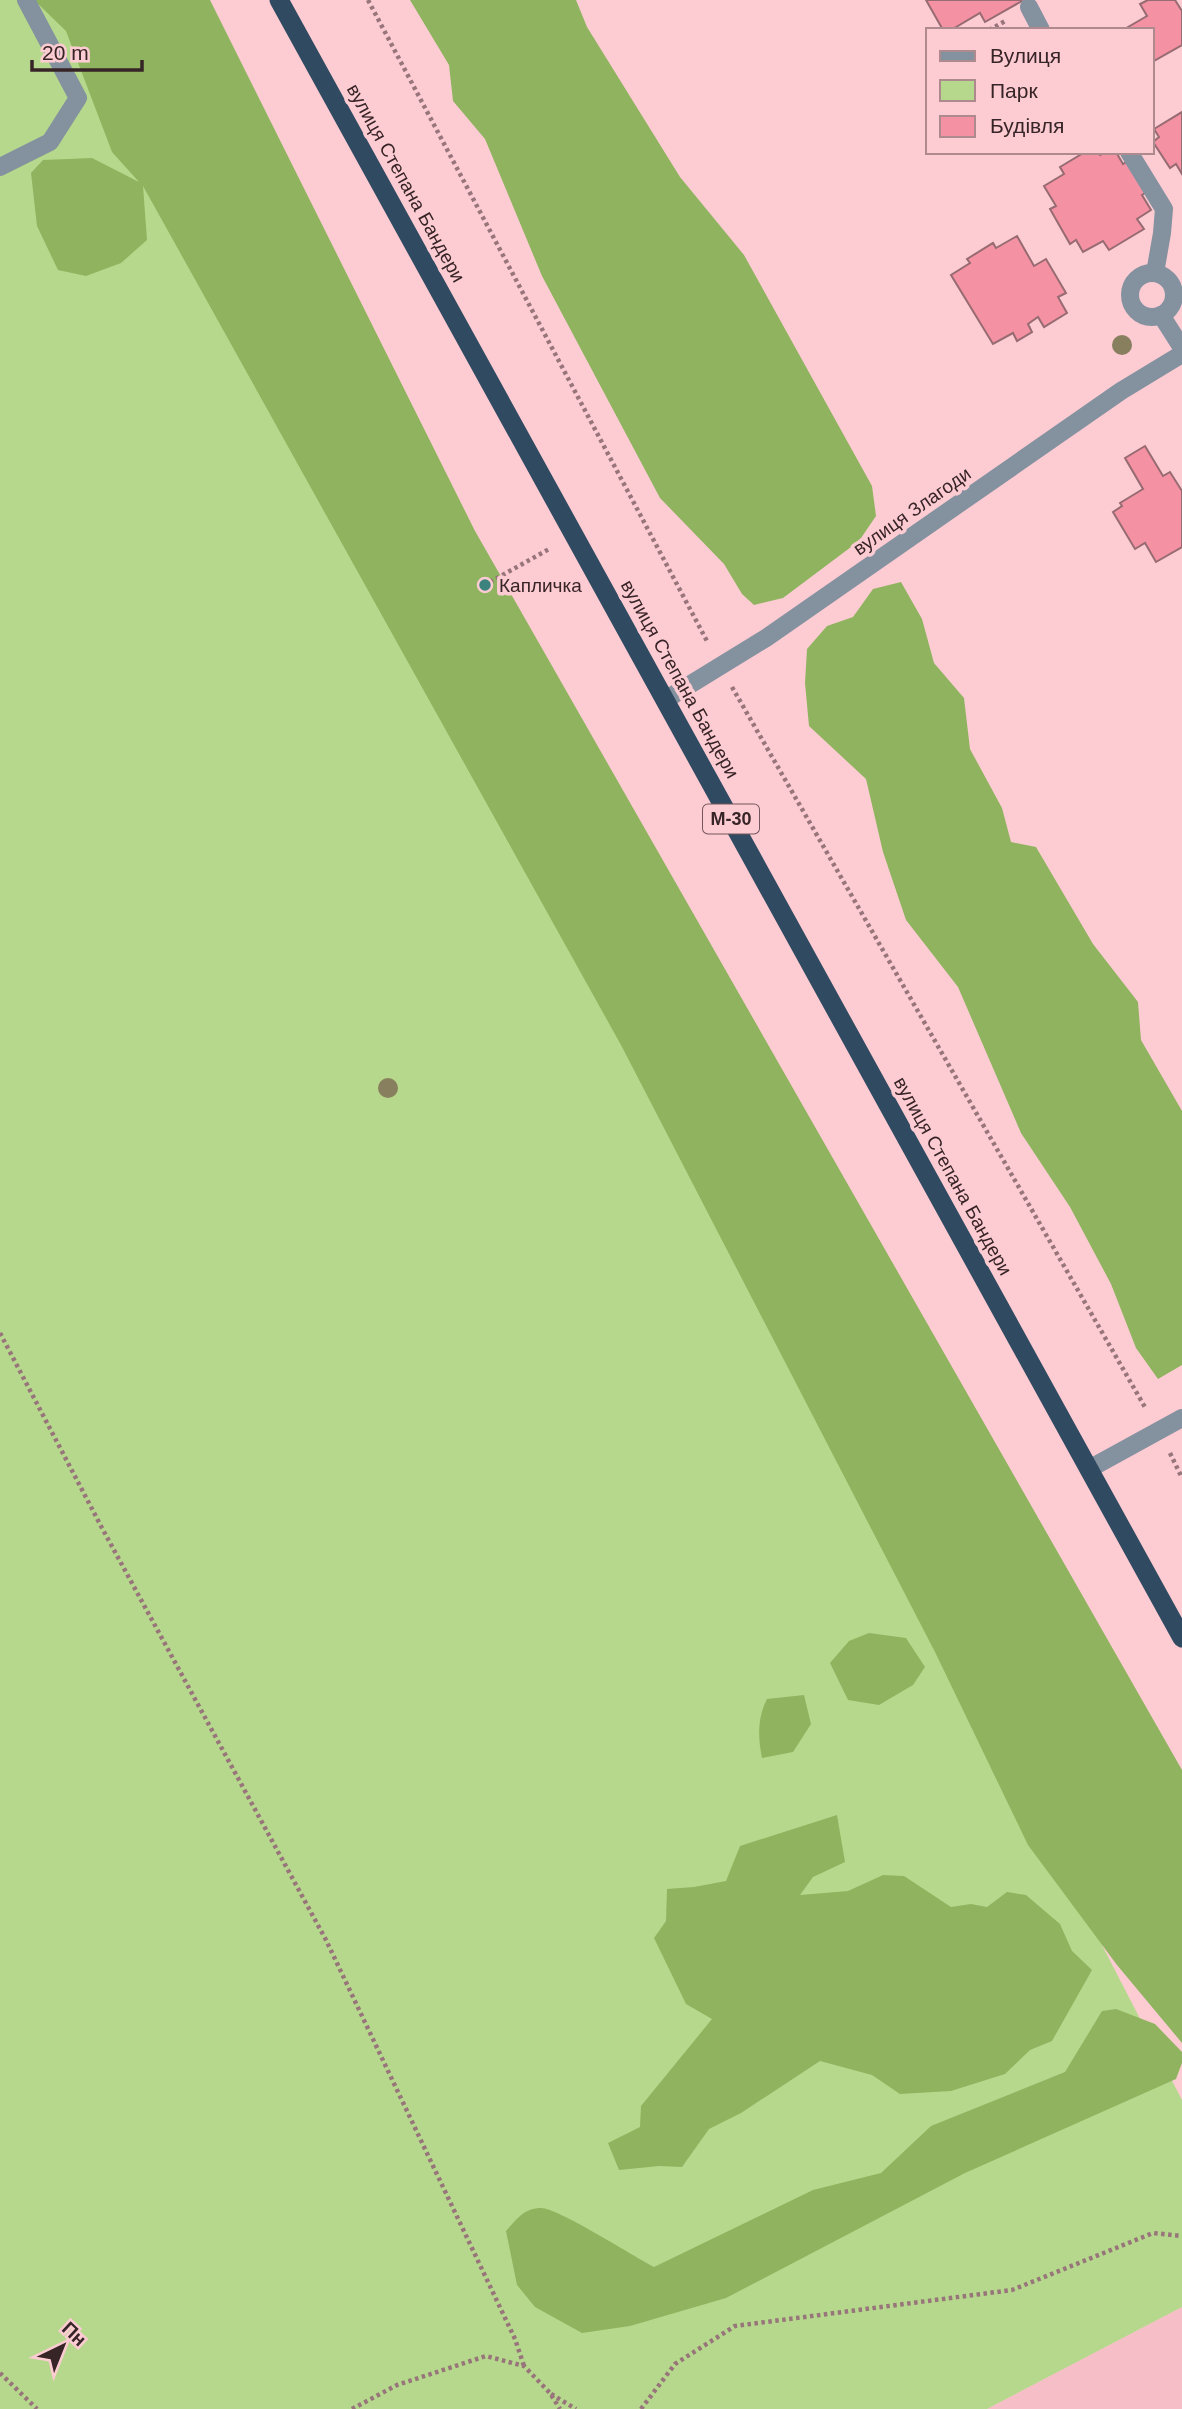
<svg xmlns="http://www.w3.org/2000/svg" width="1182" height="2409" viewBox="0 0 1182 2409" font-family="Helvetica,sans-serif">
<style>
.built{fill:#f6bec7}
.green{fill:#b6d88c}
.forest{fill:#8fb35e}
.building{fill:#f491a3;stroke:#976b72;stroke-width:2}
.lines{fill:none;stroke-linecap:round;stroke-linejoin:round}
.path{stroke:#97757a;stroke-width:4.5;stroke-dasharray:3.5 3.5;stroke-linecap:butt}
.service{stroke:#84919f;stroke-width:18}
.minor{stroke:#84919f;stroke-width:18}
.trunk{stroke:#304a62;stroke-width:19}
.tree{fill:#887f5f}
.poi-dot{fill:#3c837d;stroke:#fdccd3;stroke-width:2.5}
.labels{text-anchor:middle;dominant-baseline:central;stroke-width:7;stroke-linejoin:round;paint-order:stroke}
.shield{fill:#fdccd3;stroke:#72565b;stroke-width:2}
.shield-label{font-size:18px;font-weight:bold;fill:#372427}
.street-label{font-size:19px;fill:#372427;stroke:#fdccd3}
.poi-label{font-size:19px;fill:#372427;stroke:#fdccd3;text-anchor:start}
</style>
<rect width="100%" height="100%" fill="#fdccd3"/>
<path class="built" d="M 1182,2307 L 1182,2409 L 987,2409 Z"/>
<path class="green" d="M 0,0 L 60,0 L 741,1246 L 1182,2100 L 1182,2307 L 987,2409 L 0,2409 Z"/>
<g class="forest">
<path d="M 34,0 L 210,0 L 475,531 L 1182,1770 L 1182,2043 L 1117,1965 L 1028,1845 L 935,1652 L 621,1045 L 143,186 L 147,240 L 121,263 L 86,276 L 58,270 L 37,226 L 31,173 L 43,160 L 92,158 L 139,182 L 112,152 L 66,31 Z"/>
<path d="M 410,0 L 576,0 L 587,27 L 680,177 L 744,255 L 872,486 L 876,516 L 859,541 L 783,598 L 754,605 L 742,594 L 724,564 L 660,498 L 542,276 L 485,139 L 453,101 L 449,65 Z"/>
<path d="M 901,582 L 922,619 L 934,663 L 964,698 L 970,749 L 1002,808 L 1011,842 L 1036,847 L 1093,944 L 1138,1002 L 1141,1040 L 1182,1111 L 1182,1365 L 1158,1379 L 1136,1348 L 1111,1284 L 1070,1207 L 1021,1133 L 958,987 L 906,920 L 883,852 L 866,779 L 809,726 L 805,683 L 807,649 L 827,626 L 853,617 L 873,589 Z"/>
<path d="M 869,1633 L 906,1638 L 925,1667 L 913,1685 L 879,1705 L 848,1700 L 830,1663 L 849,1641 Z"/>
<path d="M 804,1695 L 811,1724 L 793,1752 L 762,1758 C 758,1738 757,1718 767,1699 Z"/>
<path d="M 837,1815 L 845,1862 L 813,1877 L 800,1895 L 848,1891 L 883,1875 L 904,1876 L 951,1907 L 971,1904 L 987,1907 L 1007,1892 L 1026,1895 L 1060,1924 L 1072,1951 L 1092,1970 L 1052,2041 L 1030,2050 L 1005,2074 L 951,2091 L 900,2094 L 872,2075 L 820,2061 L 741,2113 L 709,2129 L 682,2167 L 659,2166 L 619,2170 L 608,2143 L 640,2127 L 641,2106 L 712,2019 L 686,2004 L 654,1938 L 666,1921 L 667,1889 L 694,1887 L 726,1881 L 740,1846 Z"/>
<path d="M 1116,2009 L 1155,2024 L 1182,2052 L 1182,2063 L 1176,2079 L 965,2173 L 726,2298 L 630,2326 L 582,2333 L 535,2307 L 517,2285 L 506,2231 C 516,2220 524,2208 541,2208 C 558,2208 633,2256 654,2267 L 813,2190 L 881,2173 L 931,2126 L 1065,2072 L 1102,2011 Z"/>
</g>
<g class="building">
<path d="M 926,0 L 1021,0 L 1022,1 L 985,22 L 980,13 L 951,30 L 943,30 Z"/>
<path d="M 1148,0 L 1175,0 L 1182,11 L 1182,45 L 1152,62 L 1152,30 L 1123,30 L 1147,16 L 1140,4 Z"/>
<path d="M 1182,112 L 1182,174 L 1176,164 L 1170,168 L 1153,142 L 1159,137 L 1154,129 Z"/>
<path d="M 1085,152 L 1098,152 L 1100,155 L 1106,152 L 1116,152 L 1123,164 L 1131,159 L 1150,190 L 1142,195 L 1151,210 L 1137,219 L 1144,229 L 1109,250 L 1103,241 L 1083,252 L 1076,240 L 1070,244 L 1050,209 L 1056,206 L 1044,186 L 1064,174 L 1060,167 Z"/>
<path d="M 1017,236 L 1034,266 L 1046,259 L 1066,293 L 1058,297 L 1067,313 L 1044,327 L 1038,317 L 1028,324 L 1032,332 L 1017,341 L 1013,333 L 993,344 L 951,275 L 970,263 L 967,259 L 993,243 L 996,248 Z"/>
<path d="M 1145,446 L 1163,476 L 1170,472 L 1182,491 L 1182,547 L 1156,562 L 1145,543 L 1135,549 L 1113,512 L 1122,506 L 1120,503 L 1143,489 L 1125,458 Z"/>
</g>
<g class="lines">
<g class="path">
<path d="M 368,0 L 708,643"/>
<path d="M 989,30 L 1007,20"/>
<path d="M 1067,152 L 1067,153"/>
<path d="M 490,582 L 551,548"/>
<path d="M 732,687 L 1146,1409"/>
<path d="M 0,1333 L 102,1528 L 326,1940 L 515,2339 L 524,2366"/>
<path d="M 1170,1453 L 1182,1478"/>
<path d="M 0,2373 L 37,2409"/>
<path d="M 551,2394 L 576,2409"/>
<path d="M 352,2409 L 397,2385 L 486,2356 L 524,2366 L 550,2393 L 560,2409"/>
<path d="M 641,2409 L 675,2364 L 735,2326 L 1012,2290 L 1153,2233 L 1182,2236"/>
</g>
<g class="service">
<path d="M 1029,7 L 1041,30"/>
<path d="M 1129,152 L 1164,209 L 1162,233 L 1155,273"/>
<path d="M 0,167 L 50,142 L 78,98 L 26,0"/>
<circle cx="1152" cy="295" r="22"/>
<path d="M 1161,315 L 1182,348"/>
</g>
<g class="minor">
<path d="M 665,700 L 766,638 L 1121,391 L 1182,354"/>
<path d="M 1089,1469 L 1182,1418"/>
</g>
<path class="trunk" d="M 279,0 L 1182,1638"/>
</g>
<g class="tree">
<circle cx="1122" cy="345" r="10"/>
<circle cx="388" cy="1088" r="10"/>
</g>
<circle class="poi-dot" cx="485" cy="585" r="7"/>
<g class="labels">
<rect class="shield" x="703" y="804.5" width="56" height="29" rx="5"/>
<g class="shield-label">
<text x="731" y="819">М-30</text>
</g>
<g class="street-label">
<text transform="translate(406 183) rotate(61)">вулиця Степана Бандери</text>
<text transform="translate(912 511) rotate(-35)">вулиця Злагоди</text>
<text transform="translate(680 679) rotate(61)">вулиця Степана Бандери</text>
<text transform="translate(953 1176) rotate(61)">вулиця Степана Бандери</text>
</g>
<g class="poi-label">
<text x="499" y="585">Капличка</text>
</g>
</g>
<rect x="926" y="28" width="228" height="126" fill="#fdccd3" stroke="#ae898e" stroke-width="2"/>
<rect x="940" y="51" width="35" height="10" fill="#84919f" stroke="#ae898e" stroke-width="2"/>
<text x="990" y="63" font-size="21" fill="#372427">Вулиця</text>
<rect x="940" y="80" width="35" height="21" fill="#b6d88c" stroke="#ae898e" stroke-width="2"/>
<text x="990" y="98" font-size="21" fill="#372427">Парк</text>
<rect x="940" y="116" width="35" height="21" fill="#f491a3" stroke="#ae898e" stroke-width="2"/>
<text x="990" y="133" font-size="21" fill="#372427">Будівля</text>
<g transform="translate(63 2346) rotate(43)" stroke="#fdccd3" stroke-width="5" paint-order="stroke">
<path d="M0-5L12 26L0 18L-12 26Z" fill="#372427"/>
<text y="-10" font-size="19" font-weight="bold" text-anchor="middle" fill="#372427">Пн</text>
</g>
<path d="M32 60v10h110v-10" fill="none" stroke="#372427" stroke-width="3.5"/>
<text x="42" y="60" font-size="21" fill="#372427" stroke="#fdccd3" stroke-width="5" paint-order="stroke">20 m</text>
</svg>
